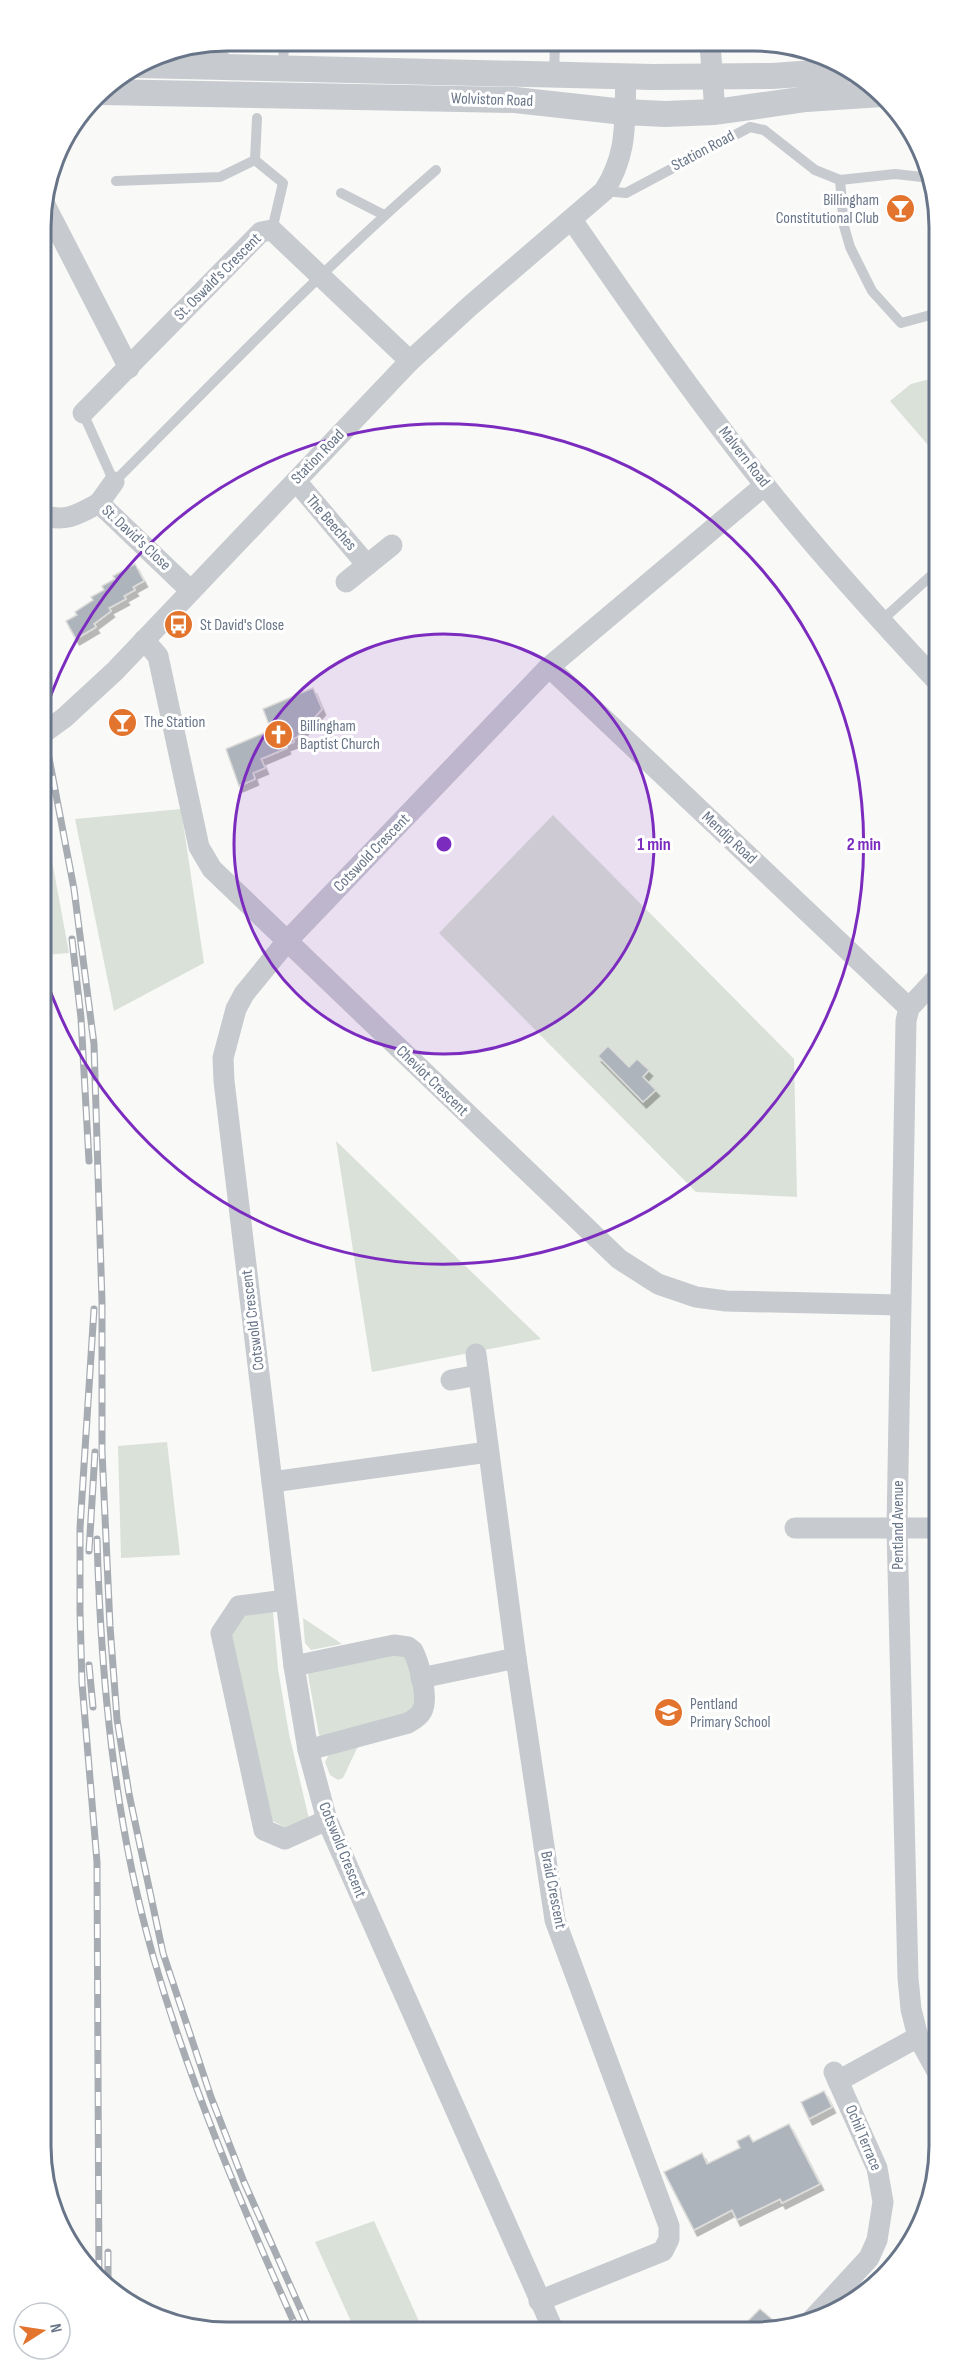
<svg xmlns="http://www.w3.org/2000/svg" width="980" height="2373" viewBox="0 0 980 2373" font-family="'Sofia Sans Condensed',sans-serif">
<style>
.green{fill:#dae1d8}
.building{fill:#aeb4bc;stroke:#dbdbd9;stroke-width:1.5;filter:url(#shadow)}
.lines{fill:none;stroke-linecap:round;stroke-linejoin:round}
.service{stroke:#c7cace;stroke-width:10}
.minor{stroke:#c7cace;stroke-width:21}
.tertiary{stroke:#c7cace;stroke-width:26}
.rail-casing{stroke:#a7acb3;stroke-width:7}
.rail{stroke:#fff;stroke-width:4.5;stroke-dasharray:14;stroke-linecap:butt}
.ring{fill:none;stroke:#7b2cbf;stroke-width:3}
.labels{text-anchor:middle;dominant-baseline:central;stroke-width:6;stroke-linejoin:round;paint-order:stroke}
.street-label{font-size:16px;fill:#687588;stroke:#fff}
.poi-label{font-size:16px;fill:#687588;stroke:#fff;text-anchor:start}
.rim{fill:none;stroke:#687588;stroke-width:3}
.centre{fill:#7b2cbf;stroke:#fff;stroke-width:3}
.ring-label{font-size:18px;text-anchor:middle;font-weight:bold;fill:#7b2cbf;stroke:#fff;stroke-width:6;stroke-linejoin:round;paint-order:stroke}
</style>
<defs>
<filter id="shadow"><feDropShadow dx="3.5" dy="6" stdDeviation="0" flood-color="#0004"/></filter>
</defs>
<rect width="100%" height="100%" fill="#f9f9f7"/>
<g class="green">
<path d="M 934,378 L 934,452 L 890,401 L 911,384 Z"/>
<path d="M 181,809 L 204,963 L 114,1011 L 75,819 Z"/>
<path d="M 43,812 L 69,953 L 43,955 Z"/>
<path d="M 553,815 L 794,1059 L 797,1197 L 696,1192 L 439,933 Z"/>
<path d="M 336,1141 L 541,1339 L 372,1372 Z"/>
<path d="M 167,1442 L 180,1555 L 121,1558 L 118,1446 Z"/>
<path d="M 245,1610 L 273,1612 L 278,1669 L 289,1734 L 309,1819 L 288,1829 L 269,1819 L 226,1630 Z"/>
<path d="M 303,1618 L 342,1644 L 311,1650 L 305,1643 Z"/>
<path d="M 395,1651 L 409,1660 L 417,1695 L 411,1712 L 326,1739 L 319,1735 L 308,1675 L 311,1670 Z"/>
<path d="M 358,1746 L 343,1778 L 338,1780 L 330,1775 L 325,1762 L 329,1754 Z"/>
<path d="M 374,2221 L 422,2328 L 354,2328 L 315,2242 Z"/>
</g>
<g class="building">
<path d="M 135,564 L 144,581 L 133,587 L 135,590 L 124,596 L 126,599 L 109,608 L 111,611 L 94,624 L 96,627 L 76,639 L 66,621 L 77,615 L 75,612 L 93,600 L 91,597 L 104,590 L 102,586 L 115,579 L 113,576 Z"/>
<path d="M 313,688 L 322,709 L 297,737 L 293,739 L 294,742 L 286,745 L 287,748 L 261,759 L 265,768 L 253,773 L 255,779 L 239,786 L 226,749 L 271,730 L 263,709 Z"/>
<path d="M 608,1046 L 629,1067 L 637,1059 L 649,1070 L 643,1077 L 656,1090 L 643,1102 L 598,1056 Z"/>
<path d="M 824,2091 L 832,2107 L 809,2119 L 801,2102 Z"/>
<path d="M 789,2124 L 820,2184 L 782,2203 L 780,2199 L 737,2220 L 732,2210 L 694,2230 L 664,2172 L 702,2153 L 707,2164 L 740,2148 L 737,2141 L 749,2135 L 753,2142 Z"/>
<path d="M 760,2309 L 780,2326 L 742,2327 Z"/>
</g>
<g class="lines">
<g class="service">
<path d="M 282,67 L 285,41"/>
<path d="M 554,75 L 555,43"/>
<path d="M 257,118 L 255,160 L 283,183 L 272,230"/>
<path d="M 840,180 L 844,226 L 850,247 L 872,291 L 901,323 L 934,314"/>
<path d="M 116,181 L 220,177 L 255,160"/>
<path d="M 604,191 L 626,193 L 750,127 L 764,130 L 815,170 L 840,180 L 895,174 L 922,177"/>
<path d="M 341,193 L 384,215"/>
<path d="M 83,413 L 114,482 C 220,376 323,268 436,170"/>
<path d="M 881,621 L 934,573"/>
</g>
<g class="minor">
<path d="M 218,42 L 218,67"/>
<path d="M 710,44 L 715,112"/>
<path d="M 44,203 L 129,368"/>
<path d="M 572,220 C 634,310 696,399 764,484 C 818,552 876,616 935,679"/>
<path d="M 83,413 L 261,232 L 272,230 L 410,361"/>
<path d="M 296,481 L 367,565"/>
<path d="M 99,503 L 114,482"/>
<path d="M 42,515 C 65,523 79,514 99,503 L 191,591"/>
<path d="M 346,582 L 392,545"/>
<path d="M 144,640 L 158,656 L 199,847 L 212,869 L 619,1259 L 658,1284 L 696,1297 L 726,1301 L 900,1305"/>
<path d="M 549,667 L 909,1008"/>
<path d="M 42,734 L 64,718 L 115,671 L 410,361 L 470,306 L 604,191 C 629,152 624,120 626,76"/>
<path d="M 936,979 L 909,1008 L 906,1021 L 897,1528 L 908,1978 L 911,2009 L 918,2037 L 939,2075"/>
<path d="M 476,1354 L 516,1658 L 555,1920 L 669,2226 L 669,2239 L 663,2251 L 539,2301"/>
<path d="M 451,1380 L 478,1375"/>
<path d="M 272,1482 L 488,1452"/>
<path d="M 795,1528 L 937,1528"/>
<path d="M 285,1600 L 239,1606 L 221,1633 L 264,1830 L 285,1839 L 327,1820"/>
<path d="M 294,1666 L 394,1645 L 408,1647 L 413,1651 C 419,1663 429,1698 422,1711 C 419,1717 413,1720 408,1723 L 308,1750"/>
<path d="M 421,1678 L 516,1658"/>
<path d="M 838,2081 L 918,2037"/>
<path d="M 808,2324 L 869,2258 L 877,2240 L 883,2202 L 877,2168 L 834,2072"/>
<path d="M 552,2327 L 327,1820 L 308,1750 L 294,1666 L 224,1081 L 223,1058 L 236,1009 L 244,994 L 288,940 L 549,667 L 765,485"/>
</g>
<g class="tertiary">
<path d="M 139,65 L 653,77 L 772,76 L 844,71"/>
<path d="M 100,92 L 515,100 L 624,112 L 665,114 L 715,112 L 806,99 L 882,94"/>
</g>
<defs>
<g id="rail">
<path d="M 42,721 L 74,889 L 94,1044 L 102,1302 L 102,1451 L 110,1626 L 117,1719 L 129,1794 L 163,1953 L 211,2097 L 244,2182 L 309,2328"/>
<path d="M 43,770 L 48,798"/>
<path d="M 72,939 L 81,1018 L 89,1161"/>
<path d="M 94,1309 L 80,1528 L 80,1612 L 82,1683 L 97,1862 L 99,2281"/>
<path d="M 97,1539 C 101,1680 114,1819 153,1956 C 190,2084 242,2207 297,2329"/>
<path d="M 89,1551 L 95,1452"/>
<path d="M 89,1665 L 93,1707"/>
<path d="M 108,2252 L 108,2287"/>
</g>
</defs>
<use href="#rail" class="rail-casing"/>
<use href="#rail" class="rail"/>
</g>
<circle cx="444" cy="844" r="210" fill="#7b2cbf" fill-opacity=".12"/>
<g class="ring">
<circle cx="444" cy="844" r="210"/>
<path d="M43 718A420 420 0 1 1 43 970"/>
</g>
<defs>
<symbol id="bar-disc" viewBox="-11 -11 22 22"><circle r="9.5" fill="#e3742d" stroke="#fff"/><path d="M-6-5H6L.8 .8V4.5H3.5V6h-7V4.5H-.8V.8Z" fill="#fff"/></symbol>
<symbol id="bus-disc" viewBox="-11 -11 22 22"><circle r="9.5" fill="#e3742d" stroke="#fff"/><path d="M-5-6H5V4H4V6H2V4H-2V6H-4V4H-5ZM-3.5-4V0h7V-4ZM-3.5 1.2v1.5H-2V1.2ZM2 1.2v1.5H3.5V1.2Z" fill="#fff"/></symbol>
<symbol id="church-disc" viewBox="-11 -11 22 22"><circle r="9.5" fill="#e3742d" stroke="#fff"/><path d="M-1.2-6h2.4v3.5h3.3v2.4h-3.3V6h-2.4V-.1h-3.3v-2.4h3.3Z" fill="#fff"/></symbol>
<symbol id="school-disc" viewBox="-11 -11 22 22"><circle r="9.5" fill="#e3742d" stroke="#fff"/><path d="M0-5L7-2L0 1L-7-2ZM-4 1L0 2.5L4 1V4Q0 6-4 4Z" fill="#fff"/></symbol>
</defs>
<g fill-rule="evenodd">
<use href="#bar-disc" x="884" y="192" width="33" height="33"/>
<use href="#bus-disc" x="162" y="608" width="33" height="33"/>
<use href="#bar-disc" x="106" y="706" width="33" height="33"/>
<use href="#church-disc" x="262" y="718" width="33" height="33"/>
<use href="#school-disc" x="652" y="1696" width="33" height="33"/>
</g>
<g class="labels">
<g class="street-label">
<text transform="translate(492 100) rotate(2)">Wolviston Road</text>
<text transform="translate(703 151) rotate(-28)">Station Road</text>
<text transform="translate(218 277) rotate(-45)">St. Oswald's Crescent</text>
<text transform="translate(318 457) rotate(-46)">Station Road</text>
<text transform="translate(744 457) rotate(52)">Malvern Road</text>
<text transform="translate(331 523) rotate(49)">The Beeches</text>
<text transform="translate(136 538) rotate(43)">St. David's Close</text>
<text transform="translate(729 838) rotate(43)">Mendip Road</text>
<text transform="translate(372 853) rotate(-46)">Cotswold Crescent</text>
<text transform="translate(432 1081) rotate(44)">Cheviot Crescent</text>
<text transform="translate(253 1320) rotate(-97)">Cotswold Crescent</text>
<text transform="translate(898 1525) rotate(-90)">Pentland Avenue</text>
<text transform="translate(342 1850) rotate(68)">Cotswold Crescent</text>
<text transform="translate(553 1890) rotate(79)">Braid Crescent</text>
<text transform="translate(863 2138) rotate(67)">Ochil Terrace</text>
</g>
<g class="poi-label">
<text x="879" y="200" text-anchor="end">Billingham<tspan x="879" dy="18">Constitutional Club</tspan></text>
<text x="200" y="625">St David's Close</text>
<text x="144" y="722">The Station</text>
<text x="300" y="726">Billingham<tspan x="300" dy="18">Baptist Church</tspan></text>
<text x="690" y="1704">Pentland<tspan x="690" dy="18">Primary School</tspan></text>
</g>
</g>
<path d="M0 0H980V2373H0ZM227 51H753A176 176 0 0 1 929 227V2146A176 176 0 0 1 753 2322H227A176 176 0 0 1 51 2146V227A176 176 0 0 1 227 51Z" fill="#fff" fill-rule="evenodd"/>
<path class="rim" d="M227 51H753A176 176 0 0 1 929 227V2146A176 176 0 0 1 753 2322H227A176 176 0 0 1 51 2146V227A176 176 0 0 1 227 51Z"/>
<circle cx="444" cy="844" r="9" class="centre"/>
<g class="ring-label">
<text x="654" y="850">1 min</text>
<text x="864" y="850">2 min</text>
</g>
<g transform="translate(42 2331) rotate(78)"><circle r="28" fill="#ffffff" stroke="#c3c8cf" stroke-width="1.5"/>
<path d="M0-4.5L10 22L0 15L-10 22Z" fill="#e3742d"/>
<text y="-9" font-size="16" font-weight="bold" text-anchor="middle" fill="#687588">N</text>
</g>
</svg>
